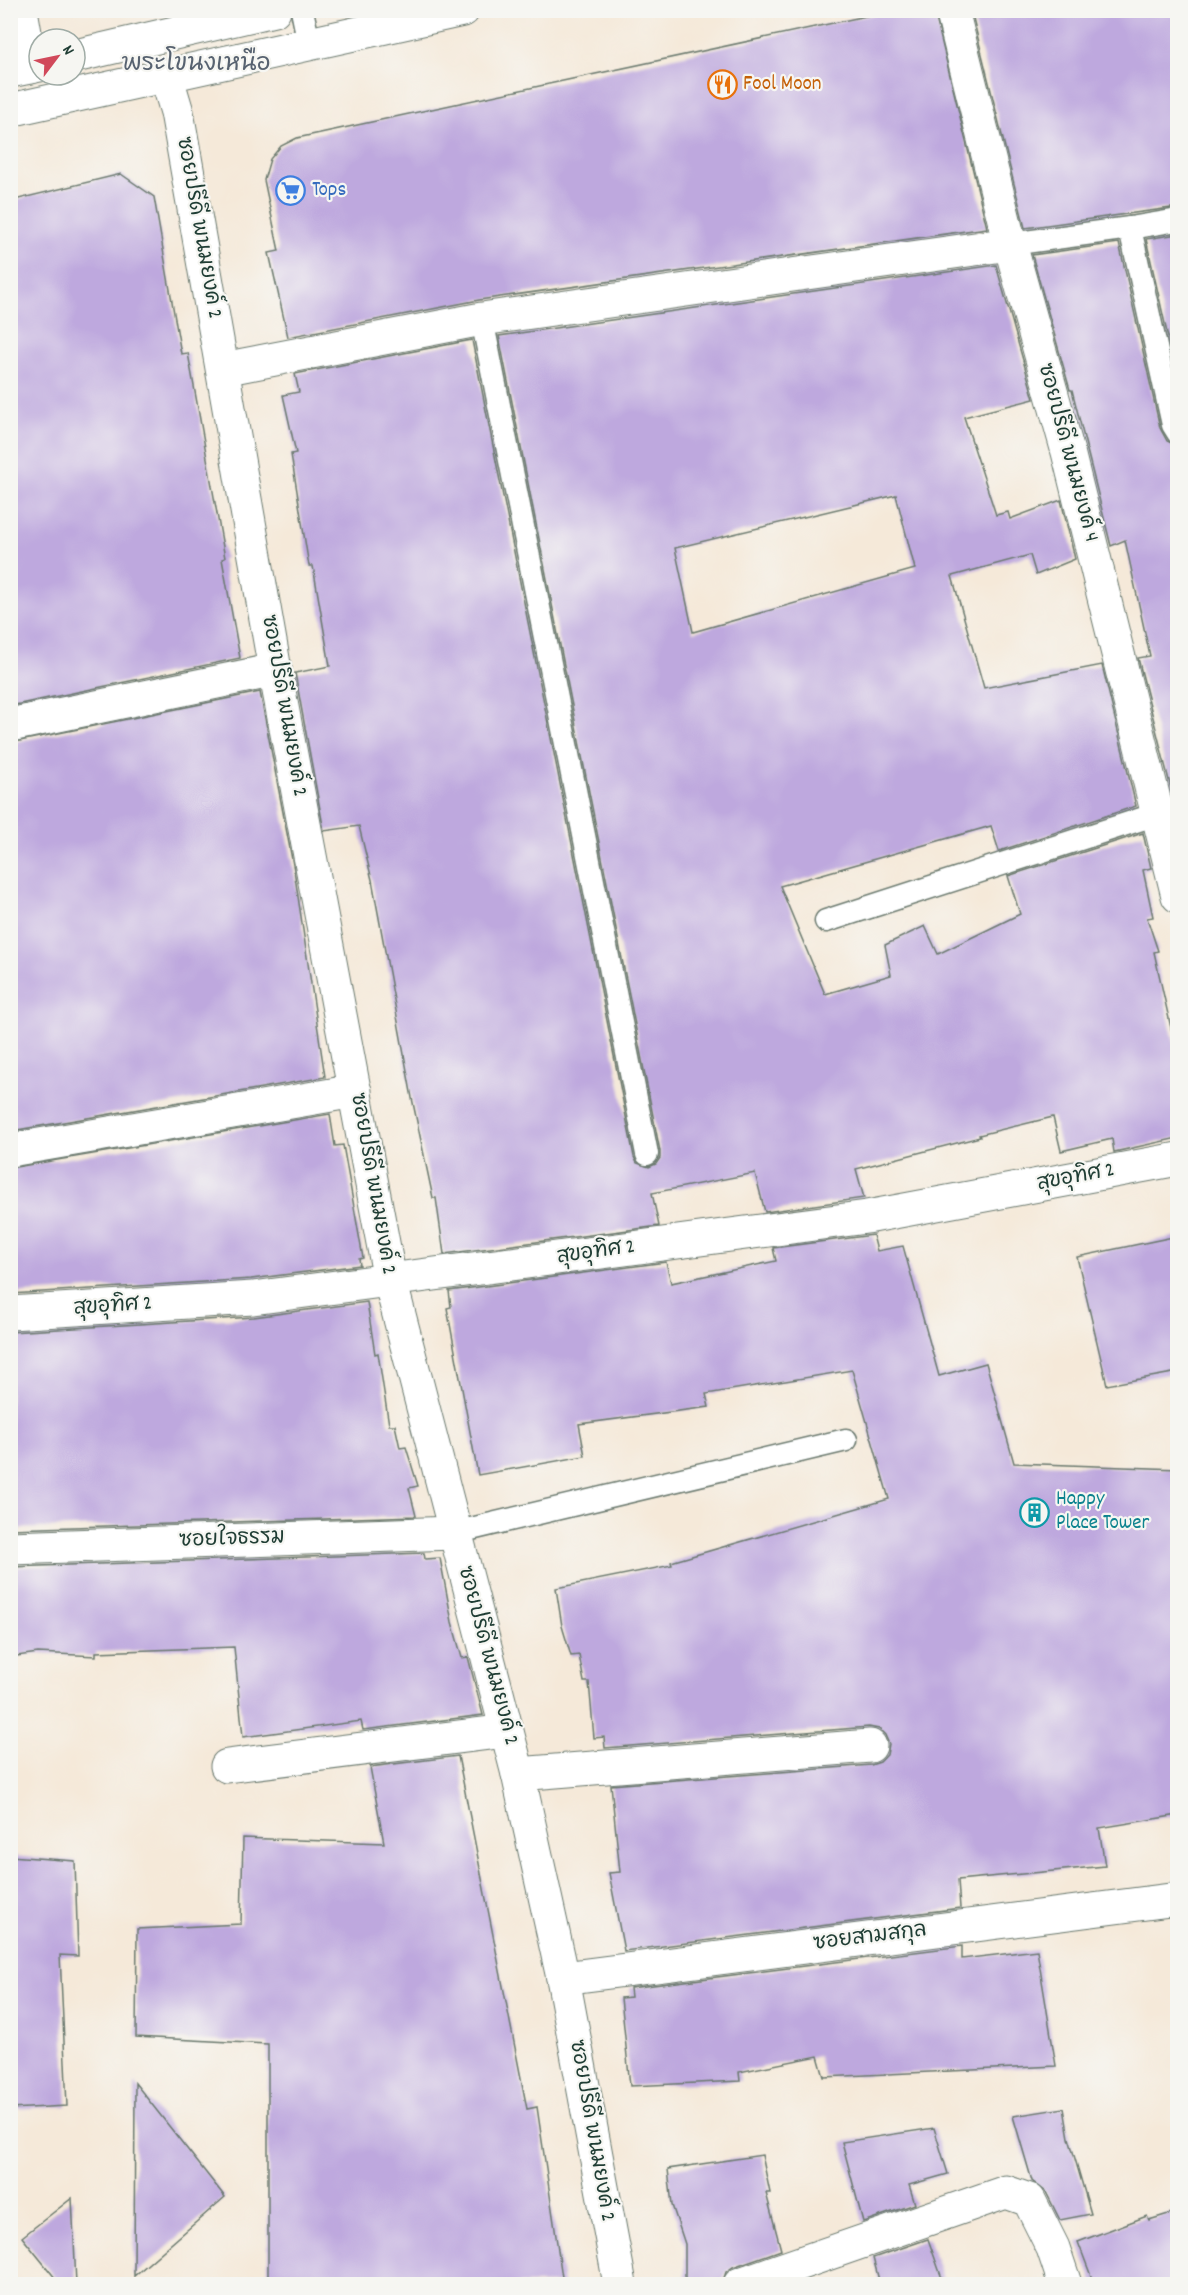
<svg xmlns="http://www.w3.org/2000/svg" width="1188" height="2295" viewBox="0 0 1188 2295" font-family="Dekko,'Playpen Sans Thai',sans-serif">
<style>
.building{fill:#bea8de;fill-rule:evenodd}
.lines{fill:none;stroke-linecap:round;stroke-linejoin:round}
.lane-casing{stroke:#6a796e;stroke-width:25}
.street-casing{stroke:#6a796e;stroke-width:35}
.primary-casing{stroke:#6a796e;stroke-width:35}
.lane{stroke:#fff;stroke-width:22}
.street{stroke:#fff;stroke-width:33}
.primary{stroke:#fff;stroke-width:33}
.labels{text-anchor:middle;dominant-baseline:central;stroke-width:4.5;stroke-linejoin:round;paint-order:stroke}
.food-label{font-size:21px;fill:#c56008;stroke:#f6f6f2;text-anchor:start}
.shop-label{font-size:21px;fill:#366cbe;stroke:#f6f6f2;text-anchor:start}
.street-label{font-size:21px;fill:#1f3d34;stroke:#f6f6f2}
.culture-label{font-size:21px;fill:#0d838f;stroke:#f6f6f2;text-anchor:start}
.quarter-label{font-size:24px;fill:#576270;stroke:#f6f6f2}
</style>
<rect width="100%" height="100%" fill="#f6f6f2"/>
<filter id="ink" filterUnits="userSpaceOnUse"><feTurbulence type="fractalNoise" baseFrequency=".0167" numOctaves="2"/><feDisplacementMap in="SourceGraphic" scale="12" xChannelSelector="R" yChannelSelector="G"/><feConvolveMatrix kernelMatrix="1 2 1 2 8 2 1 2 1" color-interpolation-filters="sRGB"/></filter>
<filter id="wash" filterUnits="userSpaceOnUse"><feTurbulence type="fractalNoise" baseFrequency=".008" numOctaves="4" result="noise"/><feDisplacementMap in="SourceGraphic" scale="24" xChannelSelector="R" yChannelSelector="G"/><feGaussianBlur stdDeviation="1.35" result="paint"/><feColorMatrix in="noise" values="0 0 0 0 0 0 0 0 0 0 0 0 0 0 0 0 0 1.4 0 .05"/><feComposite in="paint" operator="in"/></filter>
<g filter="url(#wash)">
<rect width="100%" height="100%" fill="#f5e9d9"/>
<g id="blocks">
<g class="building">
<path d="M 894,10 L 934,10 L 987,228 L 479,300 L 288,337 L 269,253 L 279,251 L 264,180 L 270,159 L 281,146 L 297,138 Z"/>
<path d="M 971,10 L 1178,10 L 1178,207 L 1025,228 Z"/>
<path d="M 121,174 L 154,197 L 181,354 L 188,353 L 225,558 L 222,559 L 240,658 L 10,706 L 10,201 Z"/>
<path d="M 1178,234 L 1178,382 L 1146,239 Z"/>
<path d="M 1119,243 L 1160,428 L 1167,441 L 1178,446 L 1178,816 L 1138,658 L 1150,656 L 1125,540 L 1111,546 L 1072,390 L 1070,390 L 1032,255 Z"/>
<path d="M 996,265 L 1034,399 L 964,417 L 996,515 L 1008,512 L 1010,519 L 1061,500 L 1075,559 L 1036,575 L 1030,555 L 952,576 L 984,688 L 1102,665 L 1136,806 L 999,851 L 991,826 L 780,886 L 825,994 L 891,975 L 885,945 L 925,926 L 938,954 L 1020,914 L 1008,876 L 1143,833 L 1151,868 L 1143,870 L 1153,917 L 1147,918 L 1158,951 L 1154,952 L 1178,1059 L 1178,1138 L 1114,1152 L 1112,1139 L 1061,1151 L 1053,1117 L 979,1135 L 980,1137 L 856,1169 L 864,1198 L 765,1212 L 755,1173 L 652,1193 L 659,1226 L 444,1254 L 436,1198 L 433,1198 L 412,1098 L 372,880 L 359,826 L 324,831 L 295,673 L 330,666 L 313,566 L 309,566 L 291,454 L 296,453 L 283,395 L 299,392 L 295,374 L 472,340 L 634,1157 L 637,1163 L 649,1167 L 656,1164 L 660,1158 L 660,1151 L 499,336 ZM 896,495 L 915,569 L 693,632 L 675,548 Z"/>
<path d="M 260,692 L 294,870 L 325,1077 L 11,1131 L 10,743 Z"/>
<path d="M 330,1114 L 335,1146 L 343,1145 L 363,1258 L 359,1259 L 360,1265 L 251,1279 L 10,1294 L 10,1168 Z"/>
<path d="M 873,1235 L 877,1251 L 903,1246 L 939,1376 L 986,1363 L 1014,1463 L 1178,1469 L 1178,1815 L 1099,1828 L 1105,1866 L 958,1880 L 960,1908 L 624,1951 L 609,1873 L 620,1872 L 611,1785 L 871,1765 L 880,1762 L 887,1755 L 889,1744 L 885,1735 L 879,1729 L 869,1727 L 605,1748 L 604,1737 L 594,1738 L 589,1682 L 584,1682 L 579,1655 L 571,1656 L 562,1626 L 556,1588 L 672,1565 L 671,1562 L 889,1499 L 852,1370 L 706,1394 L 709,1407 L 579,1424 L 585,1456 L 478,1475 L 447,1308 L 451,1307 L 449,1291 L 666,1262 L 671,1283 L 776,1261 L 773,1248 Z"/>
<path d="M 1178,1236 L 1178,1372 L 1107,1385 L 1077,1257 Z"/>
<path d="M 367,1302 L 375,1354 L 378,1353 L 389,1425 L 395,1425 L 400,1448 L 406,1447 L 418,1486 L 409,1488 L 416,1516 L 10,1529 L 10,1332 L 254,1317 Z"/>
<path d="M 424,1553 L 425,1559 L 440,1558 L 452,1622 L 462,1658 L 468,1657 L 483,1715 L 363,1730 L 361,1721 L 243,1737 L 234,1647 L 96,1652 L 96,1656 L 38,1653 L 10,1657 L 10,1567 Z"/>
<path d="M 458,1756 L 527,2109 L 537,2107 L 563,2284 L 268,2284 L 268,2044 L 136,2037 L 137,1929 L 241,1924 L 243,1838 L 384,1843 L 370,1767 Z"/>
<path d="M 10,1856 L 75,1861 L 78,1956 L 60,1955 L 67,2106 L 10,2109 Z"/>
<path d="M 962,1946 L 962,1959 L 1037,1950 L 1056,2066 L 824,2077 L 818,2056 L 739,2072 L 740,2081 L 630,2086 L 621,1998 L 631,1997 L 630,1988 Z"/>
<path d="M 135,2083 L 225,2197 L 134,2276 Z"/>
<path d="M 1064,2108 L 1069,2138 L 1091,2214 L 1060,2220 L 1046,2192 L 1032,2181 L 1013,2116 Z"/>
<path d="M 934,2128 L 948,2174 L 909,2185 L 915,2204 L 863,2222 L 842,2142 Z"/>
<path d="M 762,2155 L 770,2193 L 766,2193 L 781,2250 L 733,2267 L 726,2272 L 722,2284 L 685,2284 L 685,2244 L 672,2205 L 668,2169 Z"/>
<path d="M 72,2198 L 76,2284 L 60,2284 L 22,2237 Z"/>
<path d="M 1178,2211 L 1178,2284 L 1094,2284 L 1078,2242 L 1147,2216 L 1149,2220 Z"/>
<path d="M 928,2239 L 944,2284 L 880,2284 L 873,2258 Z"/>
</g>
</g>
</g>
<g filter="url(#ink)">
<use href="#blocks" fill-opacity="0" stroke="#6a796e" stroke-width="1.5"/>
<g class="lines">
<defs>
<g id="lane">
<path d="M 302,10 L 309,44"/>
<path d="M 1130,228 L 1178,220"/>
<path d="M 1010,244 L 1130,228 L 1173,425 L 1178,433"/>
<path d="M 482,319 L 647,1154"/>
<path d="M 826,921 L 1157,814"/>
<path d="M 454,1533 L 846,1440"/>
</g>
<g id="street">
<path d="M 21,10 L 31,67"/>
<path d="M 952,10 L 1010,244 L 1068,452 L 1178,896"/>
<path d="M 166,75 L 177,112 L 275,670 L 390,1280 L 518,1774 L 563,1978 L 620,2284"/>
<path d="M 223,369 L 482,319 L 1010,244"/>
<path d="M 10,725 L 275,670"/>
<path d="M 10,1150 L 355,1091"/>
<path d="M 10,1313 L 253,1298 L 867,1217 L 1178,1159"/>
<path d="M 10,1548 L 454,1533"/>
<path d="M 227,1766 L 506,1731"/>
<path d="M 518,1774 L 870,1746"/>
<path d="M 563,1978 L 1178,1899"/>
<path d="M 740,2284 L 1006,2192 L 1029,2200 L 1053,2248 L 1065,2284"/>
</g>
<g id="primary">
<path d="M 75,56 L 274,10"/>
<path d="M 10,71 L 39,65"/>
<path d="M 10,110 L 463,10"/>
</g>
</defs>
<use href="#lane" class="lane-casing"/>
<use href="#street" class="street-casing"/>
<use href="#primary" class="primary-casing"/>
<use href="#lane" class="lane"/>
<use href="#street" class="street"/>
<use href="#primary" class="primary"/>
</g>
</g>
<defs>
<symbol id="restaurant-ring" viewBox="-11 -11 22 22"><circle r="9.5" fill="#f6f6f2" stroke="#e8710a" stroke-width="1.5"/><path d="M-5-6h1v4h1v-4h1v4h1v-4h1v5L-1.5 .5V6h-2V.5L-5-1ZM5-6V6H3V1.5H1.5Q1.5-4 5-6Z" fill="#e8710a"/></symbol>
<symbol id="supermarket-ring" viewBox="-11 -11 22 22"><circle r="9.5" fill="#f6f6f2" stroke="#3f7fe0" stroke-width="1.5"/><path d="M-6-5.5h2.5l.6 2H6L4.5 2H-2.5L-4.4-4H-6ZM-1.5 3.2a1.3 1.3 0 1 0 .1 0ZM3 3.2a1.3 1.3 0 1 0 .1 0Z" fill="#3f7fe0"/></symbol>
<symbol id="building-ring" viewBox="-11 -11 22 22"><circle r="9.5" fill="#f6f6f2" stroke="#0f9aa8" stroke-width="1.5"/><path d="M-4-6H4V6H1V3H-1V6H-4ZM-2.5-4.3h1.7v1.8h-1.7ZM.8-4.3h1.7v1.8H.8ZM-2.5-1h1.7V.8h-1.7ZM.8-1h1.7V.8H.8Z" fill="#0f9aa8"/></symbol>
</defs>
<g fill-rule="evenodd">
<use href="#restaurant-ring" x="706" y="68" width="33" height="33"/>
<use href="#supermarket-ring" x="274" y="174" width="33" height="33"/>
<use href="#building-ring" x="1018" y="1496" width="33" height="33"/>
</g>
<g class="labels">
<g class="food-label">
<text x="743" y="85">Fool Moon</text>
</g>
<g class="shop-label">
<text x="312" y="191">Tops</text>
</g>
<g class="street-label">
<text transform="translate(198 228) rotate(80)">ซอยปรีดี พนมยงค์ 2</text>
<text transform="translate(1067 453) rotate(75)">ซอยปรีดี พนมยงค์ 4</text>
<text transform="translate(283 706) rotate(80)">ซอยปรีดี พนมยงค์ 2</text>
<text transform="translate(1076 1178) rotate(-11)">สุขอุทิศ 2</text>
<text transform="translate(372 1184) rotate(80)">ซอยปรีดี พนมยงค์ 2</text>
<text transform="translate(596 1253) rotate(-8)">สุขอุทิศ 2</text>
<text transform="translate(113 1307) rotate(-4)">สุขอุทิศ 2</text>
<text transform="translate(232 1540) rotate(-2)">ซอยใจธรรม</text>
<text transform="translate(487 1656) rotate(75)">ซอยปรีดี พนมยงค์ 2</text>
<text transform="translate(870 1938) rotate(-7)">ซอยสามสกุล</text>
<text transform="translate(591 2131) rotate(80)">ซอยปรีดี พนมยงค์ 2</text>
</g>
<g class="culture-label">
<text x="1056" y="1500">Happy<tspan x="1056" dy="24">Place Tower</tspan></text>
</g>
<g class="quarter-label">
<text x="196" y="65">พระโขนงเหนือ</text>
</g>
</g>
<rect width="1188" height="2295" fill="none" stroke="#f6f6f2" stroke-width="36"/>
<g transform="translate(57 57) rotate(58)"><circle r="28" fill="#f6f6f2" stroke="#a0aca6" stroke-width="1.5"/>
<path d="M0-4.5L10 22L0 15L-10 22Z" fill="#d1495b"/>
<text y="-9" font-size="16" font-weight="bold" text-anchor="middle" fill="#1f3d34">N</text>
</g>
</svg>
